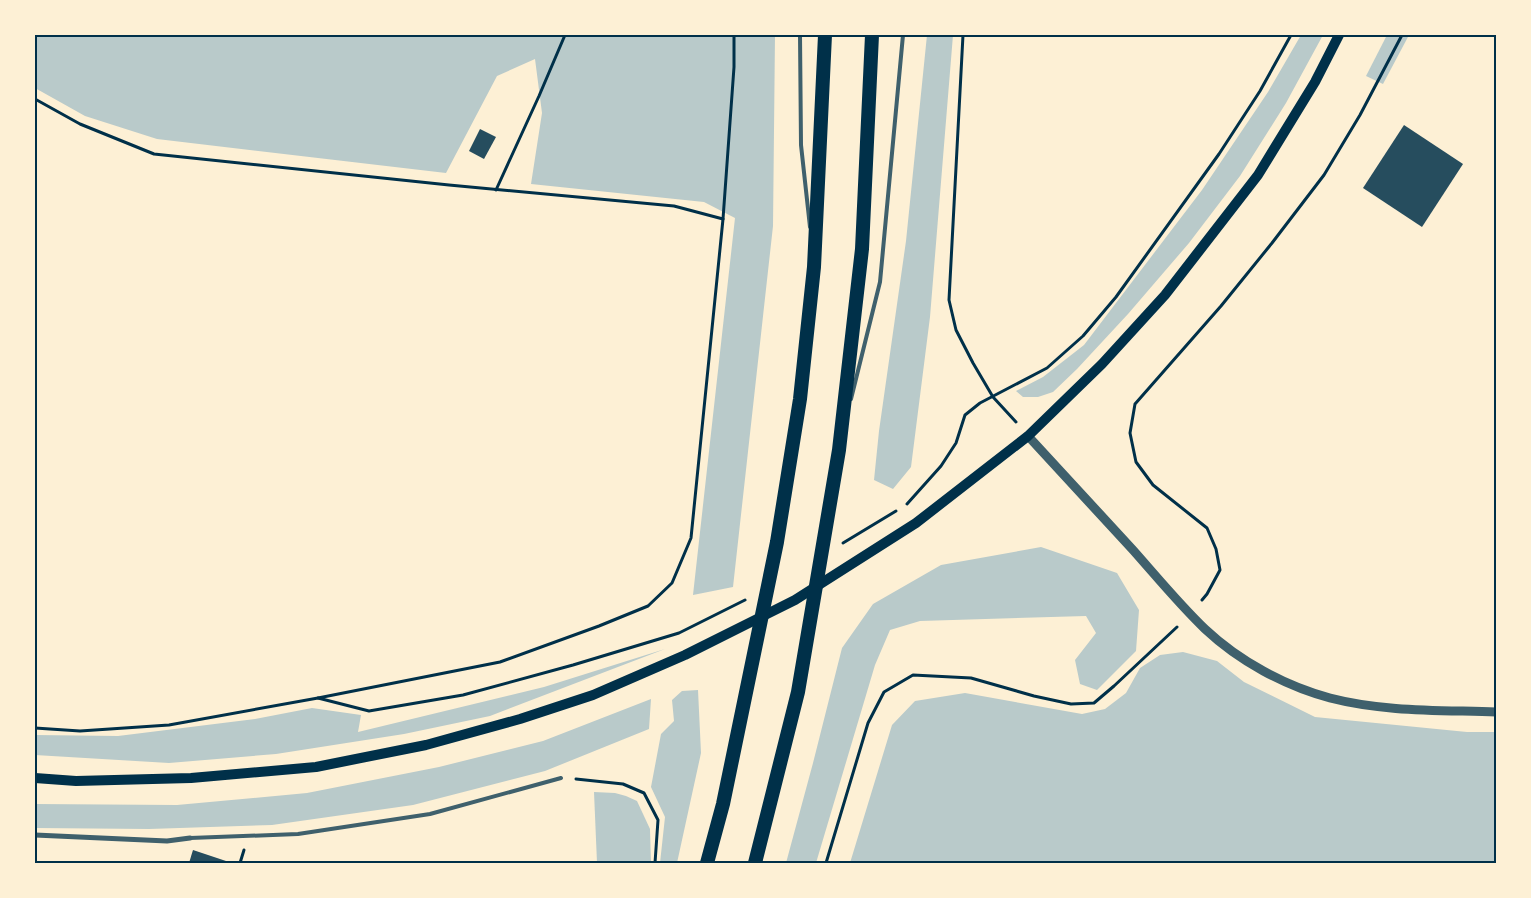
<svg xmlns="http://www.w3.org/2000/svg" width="1531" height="898" viewBox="0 0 1531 898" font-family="'Varela Round',sans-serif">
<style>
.green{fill:#b9caca}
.building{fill:#264d5e}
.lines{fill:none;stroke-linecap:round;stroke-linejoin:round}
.path{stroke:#003049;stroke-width:3}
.service{stroke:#3f606c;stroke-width:4}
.minor{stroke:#3f606c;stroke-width:5}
.tertiary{stroke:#3f606c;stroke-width:9}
.secondary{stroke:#003049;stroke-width:10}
.trunk{stroke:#003049;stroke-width:14}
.neatline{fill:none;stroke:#003049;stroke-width:2}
</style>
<rect width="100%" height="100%" fill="#fdf0d5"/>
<g class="green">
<path d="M 35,35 L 775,35 L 773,226 L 733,587 L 693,595 L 735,218 L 704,202 L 531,184 L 542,113 L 535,59 L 497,76 L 446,173 L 157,139 L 85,116 L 35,88 Z"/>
<path d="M 927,35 L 953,35 L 930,317 L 911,467 L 893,489 L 874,480 L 879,431 L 906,241 Z"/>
<path d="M 1301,35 L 1323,35 L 1286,103 L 1240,176 L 1189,243 L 1128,314 L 1077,369 L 1053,392 L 1038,397 L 1023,397 L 1016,391 L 1043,377 L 1084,345 L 1202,190 L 1268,92 Z"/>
<path d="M 1387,35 L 1409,35 L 1383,84 L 1366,76 Z"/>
<path d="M 1041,547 L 1117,573 L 1139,610 L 1136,651 L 1097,690 L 1080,684 L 1075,660 L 1096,633 L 1086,616 L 920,621 L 890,630 L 875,665 L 816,863 L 786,863 L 813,763 L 842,648 L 873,604 L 941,565 Z"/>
<path d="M 665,649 L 490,716 L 404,734 L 276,754 L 169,763 L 35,755 L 35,735 L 118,736 L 255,719 L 312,708 L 361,715 L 358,732 L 544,687 Z"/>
<path d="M 1183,652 L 1217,661 L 1244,682 L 1315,717 L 1467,732 L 1496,732 L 1496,863 L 850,863 L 892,725 L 915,701 L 965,693 L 1082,714 L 1105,709 L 1126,693 L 1140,668 L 1160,655 Z"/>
<path d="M 698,690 L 701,753 L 677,863 L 660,863 L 665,817 L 651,787 L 661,734 L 674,721 L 672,700 L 682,691 Z"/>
<path d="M 651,699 L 649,729 L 545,771 L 413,805 L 272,825 L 149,829 L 35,828 L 35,804 L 177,805 L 307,793 L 439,767 L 543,741 Z"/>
<path d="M 594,792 L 615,793 L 626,796 L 637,801 L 650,829 L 651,863 L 597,863 Z"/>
</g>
<g class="building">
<path d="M 1404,125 L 1463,164 L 1422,227 L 1363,188 Z"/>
<path d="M 480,129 L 496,137 L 484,159 L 469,151 Z"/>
<path d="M 193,850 L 232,863 L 189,863 Z"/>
</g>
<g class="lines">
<g class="path">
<path d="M 963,35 L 949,300 L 956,330 L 973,363 L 993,397 L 1016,422"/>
<path d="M 35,99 L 80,124 L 154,154 L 449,185 L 674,206 L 723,219"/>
<path d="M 496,190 L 539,96 L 565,35"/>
<path d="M 907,504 L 941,466 L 956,443 L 965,415 L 980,403 L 1047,368 L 1083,336 L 1116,297 L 1219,154 L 1260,91 L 1291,35"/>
<path d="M 843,543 L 896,511"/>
<path d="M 1202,600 L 1207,594 L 1220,570 L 1216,549 L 1207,528 L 1153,485 L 1136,462 L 1130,433 L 1135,404 L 1221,306 L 1272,243 L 1324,175 L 1360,115 L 1402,35"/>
<path d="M 318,698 L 369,711 L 463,695 L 573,665 L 679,633 L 745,600"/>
<path d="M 35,728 L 80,731 L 169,725 L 318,698 L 500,662 L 599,626 L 648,606 L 672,583 L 691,538 L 723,219 L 734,67 L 734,35"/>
<path d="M 576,779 L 623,784 L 644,793 L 658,820 L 655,863"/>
<path d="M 240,863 L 244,850"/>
<path d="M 826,863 L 868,723 L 884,692 L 913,675 L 971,678 L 1034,696 L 1071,704 L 1094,703 L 1114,686 L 1177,627"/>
</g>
<g class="service">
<path d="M 800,35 L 801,145 L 810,227"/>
<path d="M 851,399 L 880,282 L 903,35"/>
<path d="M 190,838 L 298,834 L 430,814 L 561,778"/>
</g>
<path class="minor" d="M 35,835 L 167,841 L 190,838"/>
<path class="tertiary" d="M 1028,436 C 1063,474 1098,512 1133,550 C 1157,577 1179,604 1205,629 C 1239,661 1285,686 1330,698 C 1384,712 1441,710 1496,712"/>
<path class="secondary" d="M 35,778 L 76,781 L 191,778 L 316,767 L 426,745 L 520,719 L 593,695 L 685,655 L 795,600 L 916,523 L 1028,436 L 1102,364 L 1165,295 L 1258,175 L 1315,82 L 1339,35"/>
<g class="trunk">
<path d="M 707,863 L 723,804 L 777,542 L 800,399 L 814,267 L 825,35"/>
<path d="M 755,863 L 798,692 L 839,450 L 862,249 L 872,35"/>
</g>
</g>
<rect width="1531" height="898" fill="none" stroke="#fdf0d5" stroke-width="72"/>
<rect x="36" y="36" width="1459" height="826" class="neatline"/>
</svg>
